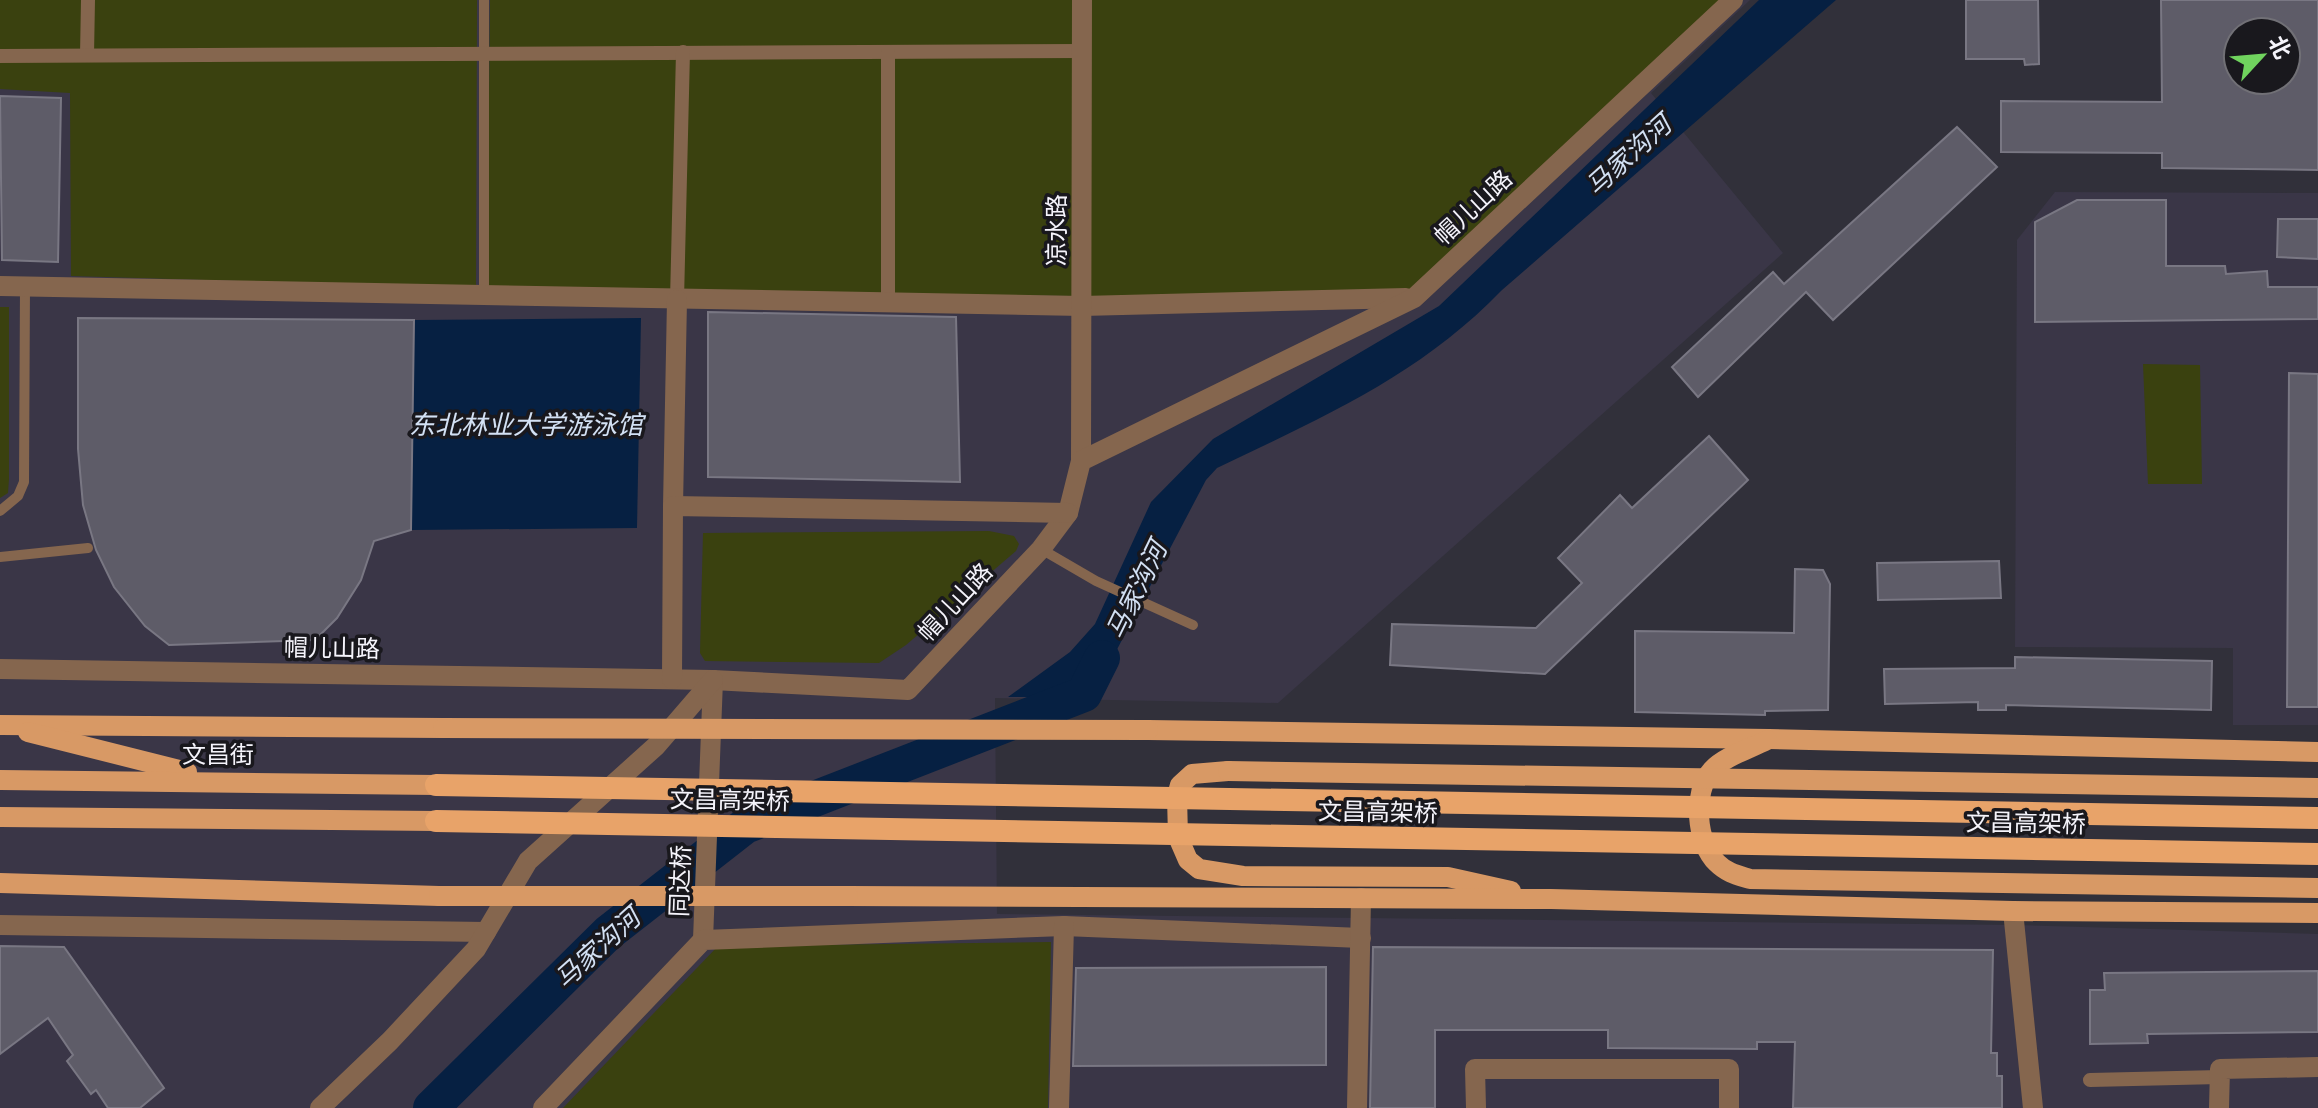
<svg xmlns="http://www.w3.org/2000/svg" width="2318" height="1108" viewBox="0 0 2318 1108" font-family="'PT Sans Narrow','Noto Sans SC',sans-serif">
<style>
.built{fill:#3a3647}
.green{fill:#3a410f}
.water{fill:#062042}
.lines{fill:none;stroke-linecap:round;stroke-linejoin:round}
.river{stroke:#062042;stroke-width:36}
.building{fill:#5e5c68;stroke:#797783;stroke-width:2;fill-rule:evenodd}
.service{stroke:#85664e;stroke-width:10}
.pedestrian{stroke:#85664e;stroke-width:14}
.minor{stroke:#85664e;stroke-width:20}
.primary{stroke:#d89965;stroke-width:20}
.primary-bridge{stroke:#d89965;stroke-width:20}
.trunk-bridge{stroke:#e8a369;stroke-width:22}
.labels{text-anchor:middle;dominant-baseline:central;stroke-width:7;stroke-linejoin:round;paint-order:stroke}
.street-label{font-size:24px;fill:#f5f4fb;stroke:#19181d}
.water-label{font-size:26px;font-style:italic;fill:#d3e1f4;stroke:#19181d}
</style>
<rect width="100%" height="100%" fill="#31303a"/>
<g class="built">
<path d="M 0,0 L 1750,0 L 1651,93 L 1783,253 L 1278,703 L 995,698 L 997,914 L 2014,925 L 2318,934 L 2318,1108 L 0,1108 Z"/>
<path d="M 2055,192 L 2318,193 L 2318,725 L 2233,725 L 2233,648 L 2015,647 L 2017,240 Z"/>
</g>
<g class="green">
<path d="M 0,0 L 477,0 L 476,288 L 71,276 L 70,93 L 0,89 Z"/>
<path d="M 490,0 L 1075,0 L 1074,296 L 487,292 Z"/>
<path d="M 1089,0 L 1721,0 L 1412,291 L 1089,299 Z"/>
<path d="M 0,307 L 9,307 L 9,479 L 8,493 L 0,498 Z"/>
<path d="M 2143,364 L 2200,365 L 2202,484 L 2148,484 Z"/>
<path d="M 989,531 L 1014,536 L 1019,544 L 1016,551 L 906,645 L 879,663 L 705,661 L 700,653 L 703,533 Z"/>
<path d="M 1051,942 L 1048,1108 L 563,1108 L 718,946 Z"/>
</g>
<g class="water">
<path d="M 1759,0 L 1836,0 L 1502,290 C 1419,376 1323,417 1217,468 L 1206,480 L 1092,697 L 1008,697 L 1070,652 L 1095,624 L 1151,502 L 1213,439 L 1439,306 Z"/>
<path d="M 641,318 L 637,528 L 411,530 L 414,320 Z"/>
</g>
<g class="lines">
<path class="river" d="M 431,1108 L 608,933 L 745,826 L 1084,694 L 1102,658"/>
</g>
<g class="building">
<path d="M 1966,0 L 2038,0 L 2039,64 L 2025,65 L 2024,59 L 1966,59 Z"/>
<path d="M 2161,0 L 2318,0 L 2318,170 L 2162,168 L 2162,153 L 2001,152 L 2001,101 L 2162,102 ZM 2238,32 L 2286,32 L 2286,80 L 2238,80 Z"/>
<path d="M 0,96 L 61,98 L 58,262 L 2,260 Z"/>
<path d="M 1957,127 L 1997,167 L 1833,320 L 1806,292 L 1698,397 L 1672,367 L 1773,272 L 1784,284 Z"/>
<path d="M 2077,200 L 2166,200 L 2166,266 L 2225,266 L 2226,274 L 2267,271 L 2268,287 L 2318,287 L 2318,319 L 2035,322 L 2035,222 Z"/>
<path d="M 2278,219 L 2318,219 L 2318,259 L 2277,257 Z"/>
<path d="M 708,312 L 956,317 L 960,482 L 708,477 Z"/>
<path d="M 78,318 L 414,320 L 411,530 L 374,541 L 361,580 L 337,618 L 315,640 L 169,645 L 145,626 L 114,587 L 96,550 L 83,505 L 78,449 Z"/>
<path d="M 2289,373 L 2318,374 L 2318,707 L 2287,707 Z"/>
<path d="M 1709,436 L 1748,480 L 1545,674 L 1390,665 L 1392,624 L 1536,628 L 1582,583 L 1558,558 L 1620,495 L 1632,508 Z"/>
<path d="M 1999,561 L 2001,598 L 1878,600 L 1877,563 Z"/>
<path d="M 1795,569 L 1823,570 L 1830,584 L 1828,710 L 1765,711 L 1765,715 L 1635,712 L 1635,631 L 1794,633 Z"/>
<path d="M 2015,657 L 2212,661 L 2211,710 L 2006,705 L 2006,710 L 1978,710 L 1978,702 L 1885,704 L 1884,669 L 2015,668 Z"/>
<path d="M 0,946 L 64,947 L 164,1088 L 140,1108 L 108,1108 L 96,1090 L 91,1094 L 67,1061 L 73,1055 L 48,1018 L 0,1054 Z"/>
<path d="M 1373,947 L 1993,950 L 1991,1053 L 1997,1053 L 1997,1076 L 2002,1076 L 2002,1108 L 1793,1108 L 1795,1042 L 1757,1042 L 1757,1049 L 1608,1048 L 1608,1030 L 1435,1030 L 1435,1108 L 1370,1108 Z"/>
<path d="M 1326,967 L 1326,1065 L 1073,1066 L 1076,968 Z"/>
<path d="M 2318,971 L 2318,1032 L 2147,1034 L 2148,1043 L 2090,1044 L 2090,990 L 2105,990 L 2104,973 Z"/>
</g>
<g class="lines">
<g class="service">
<path d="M 484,297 L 484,0"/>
<path d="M 0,511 L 18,496 L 24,482 L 25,286"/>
<path d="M 1041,549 L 1096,581 L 1193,625"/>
<path d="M 0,557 L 88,548"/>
</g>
<g class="pedestrian">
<path d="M 87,55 L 88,0"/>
<path d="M 0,56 L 1082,51"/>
<path d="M 677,300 L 683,52"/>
<path d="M 888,303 L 888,52"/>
<path d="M 2090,1080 L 2220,1077"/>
</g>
<g class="minor">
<path d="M 0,286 L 1082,306 L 1406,298"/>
<path d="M 1081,461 L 1082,0"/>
<path d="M 673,506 L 677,300"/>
<path d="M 0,669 L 713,680 L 908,690 L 1041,549 L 1068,513 L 1081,461 L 1414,298 L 1733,0"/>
<path d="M 672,679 L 673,506 L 1068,513"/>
<path d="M 2013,911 L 2033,1108"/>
<path d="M 0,925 L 486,932"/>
<path d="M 703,940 L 713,680"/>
<path d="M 320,1108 L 390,1041 L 476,949 L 528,861 L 656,746 L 713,680"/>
<path d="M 543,1108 L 703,940 L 1064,926 L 1361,938"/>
<path d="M 1059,1108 L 1064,926"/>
<path d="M 1357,1108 L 1361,898"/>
<path d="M 1476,1108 L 1475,1069 L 1729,1069 L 1729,1108"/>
<path d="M 2219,1108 L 2220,1069 L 2318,1067"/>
</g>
<g class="primary">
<path d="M 0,725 L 443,728"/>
<path d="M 1148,730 L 1769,739 L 2318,752"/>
<path d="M 28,732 L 187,772"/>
<path d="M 1767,740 C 1750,749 1725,756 1712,770 C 1692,792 1696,843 1717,863 C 1727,873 1737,875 1750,879 L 2318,888"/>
<path d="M 1228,771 L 1192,774 L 1180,785 L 1177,796 L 1178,837 L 1188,860 L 1199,869 L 1243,876 L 1448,877 L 1511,891"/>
<path d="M 0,780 L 436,785"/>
<path d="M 0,817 L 436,821"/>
<path d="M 0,883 L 439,896"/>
<path d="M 848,896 L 1551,899 L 2013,911 L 2318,913"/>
</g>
<g class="primary-bridge">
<path d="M 443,728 L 1148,730"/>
<path d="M 1228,771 L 2318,788"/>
<path d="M 439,896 L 848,896"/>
</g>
<g class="trunk-bridge">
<path d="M 436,785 L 2318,818"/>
<path d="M 436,821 L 2318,854"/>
</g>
</g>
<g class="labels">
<g class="street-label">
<text transform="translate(1473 207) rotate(-43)">帽儿山路</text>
<text transform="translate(1056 230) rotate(-90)">凉水路</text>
<text transform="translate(955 602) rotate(-47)">帽儿山路</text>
<text transform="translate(332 648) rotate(1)">帽儿山路</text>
<text x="218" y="754">文昌街</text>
<text transform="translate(730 800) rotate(1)">文昌高架桥</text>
<text transform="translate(1378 812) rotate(1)">文昌高架桥</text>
<text transform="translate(2026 823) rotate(1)">文昌高架桥</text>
<text transform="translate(680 881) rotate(-88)">同达桥</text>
</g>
<g class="water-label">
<text transform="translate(1628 155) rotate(-42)">马家沟河</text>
<text x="526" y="424">东北林业大学游泳馆</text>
<text transform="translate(1136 590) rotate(-64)">马家沟河</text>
<text transform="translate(597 948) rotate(-42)">马家沟河</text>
</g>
</g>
<g transform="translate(2262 56) rotate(64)"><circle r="38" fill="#19181d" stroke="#717076" stroke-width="2"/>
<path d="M0-6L14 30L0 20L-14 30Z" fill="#70d35e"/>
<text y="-12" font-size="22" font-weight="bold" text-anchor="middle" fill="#f5f4fb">北</text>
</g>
</svg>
